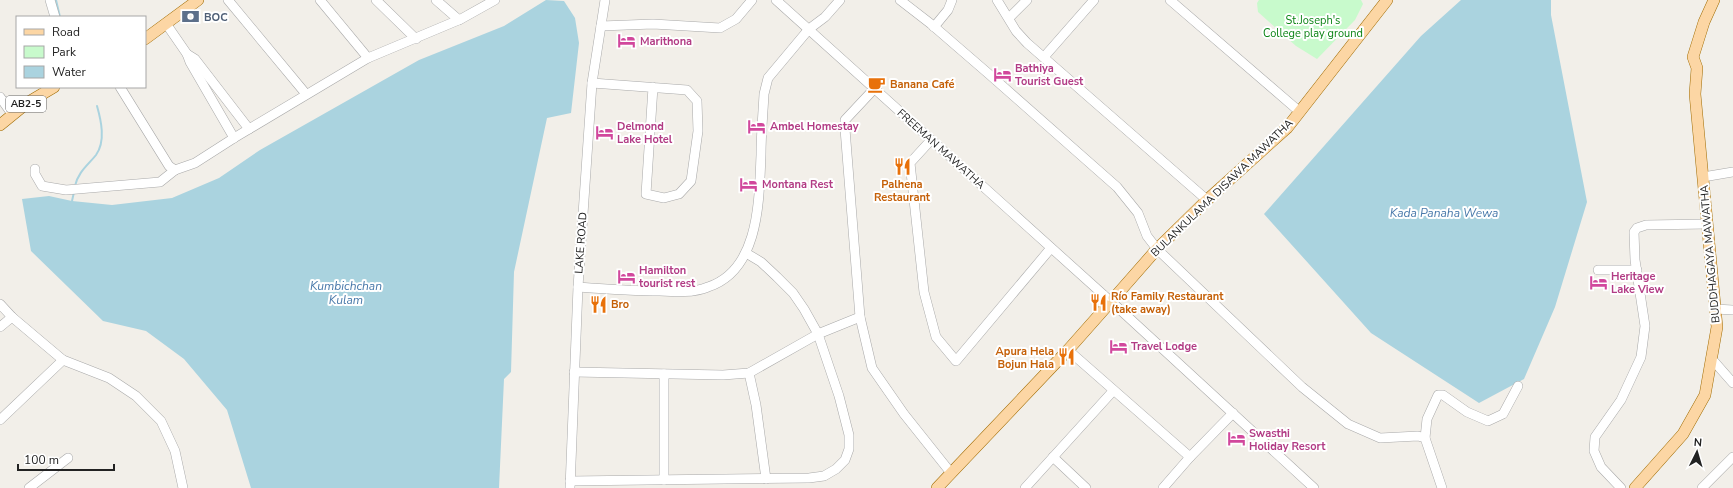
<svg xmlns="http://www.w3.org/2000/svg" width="1733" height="488" viewBox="0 0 1733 488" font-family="'Nunito Sans',sans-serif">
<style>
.park{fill:#c8facc}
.water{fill:#aad3df}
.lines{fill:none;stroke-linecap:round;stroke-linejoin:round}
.stream{stroke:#aad3df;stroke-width:2}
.minor-casing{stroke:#a9a9a9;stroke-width:10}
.major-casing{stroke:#a06b00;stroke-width:12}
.minor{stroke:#fff;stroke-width:9}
.major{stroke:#fcd6a4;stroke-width:11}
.labels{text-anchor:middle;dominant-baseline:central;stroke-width:4;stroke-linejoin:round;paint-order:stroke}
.shield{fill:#fff;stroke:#646464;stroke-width:1}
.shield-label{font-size:10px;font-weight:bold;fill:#222}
.service-label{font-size:11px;font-weight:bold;fill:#4e5e75;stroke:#fff;text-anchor:start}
.park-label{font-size:11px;fill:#0c8416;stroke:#fff}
.hotel-label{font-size:11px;font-weight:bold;fill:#b23c85;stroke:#fff;text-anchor:start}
.food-label{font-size:11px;font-weight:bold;fill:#c56008;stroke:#fff;text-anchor:start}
.street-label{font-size:11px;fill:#222;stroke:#fff}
.water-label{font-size:12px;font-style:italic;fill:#4a7aab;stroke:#fff}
</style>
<rect width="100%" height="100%" fill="#f2efe9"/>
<path class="park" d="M 1259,0 L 1361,0 L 1363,4 L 1355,20 L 1317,59 L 1296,46 L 1258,12 L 1257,3 Z"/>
<g class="water">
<path d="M 546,0 L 564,1 L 575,18 L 579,43 L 571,113 L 547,118 L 514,272 L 511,372 L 504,379 L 499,488 L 251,488 L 227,410 L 184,359 L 146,331 L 103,321 L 31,251 L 22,199 L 49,196 L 72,201 L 112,205 L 172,198 L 219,178 L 260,150 L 419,60 L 504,26 Z"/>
<path d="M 1461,0 L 1551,0 L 1551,15 L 1587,202 L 1555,307 L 1524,379 L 1479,403 L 1371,333 L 1264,214 L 1421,36 Z"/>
</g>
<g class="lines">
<g class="stream">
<path d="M 56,0 L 60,17"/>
<path d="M 75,186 C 78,172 88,165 96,155 C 106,141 101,120 97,106"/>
<path d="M 72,201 L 74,192"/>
</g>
<defs>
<g id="minor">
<path d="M 50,0 L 55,17"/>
<path d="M 228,0 L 306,94"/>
<path d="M 320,0 L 368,58"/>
<path d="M 376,0 L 416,39"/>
<path d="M 436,0 L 459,20"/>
<path d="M 776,0 L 1107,298"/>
<path d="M 900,0 L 931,24 L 990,75 L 1117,187 L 1138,213 L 1147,236 L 1157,249 L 1302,387 L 1348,424 L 1380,438 L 1418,436 L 1425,438 L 1442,488"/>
<path d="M 997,0 L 1016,31 L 1027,43 L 1207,200"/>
<path d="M 1170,0 L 1300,112"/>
<path d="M 1009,18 L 1027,0"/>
<path d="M 167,25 L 187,54 L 190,62 L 234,138"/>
<path d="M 601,26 L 653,24 L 720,28 L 736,19 L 752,0"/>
<path d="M 934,27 L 948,10 L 952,0"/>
<path d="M 187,54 L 195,59 L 249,129"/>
<path d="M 1044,57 L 1094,0"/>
<path d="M 592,83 L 687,90 L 697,101 L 698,131 L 691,181 L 679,194 L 664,198 L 646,194 L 653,87"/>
<path d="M 120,87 L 169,166 L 175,170 L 195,163 L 234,138 L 368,58 L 461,19 L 495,0"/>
<path d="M 874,89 L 845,120 L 845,129 L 860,317 L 872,368 L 904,414 L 951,473"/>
<path d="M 0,97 L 12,114"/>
<path d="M 931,140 L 910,163 L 924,292 L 936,337 L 956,361 L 1051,248"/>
<path d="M 35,169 L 35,174 L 42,186 L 66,190 L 160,182 L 175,170"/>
<path d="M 1703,177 L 1733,172"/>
<path d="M 1598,270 L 1637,270"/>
<path d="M 578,287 C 605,289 632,291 660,291 C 676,292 693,293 708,287 C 760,270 759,199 761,155 C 761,134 763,114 764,94 L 768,78 L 809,29 L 825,17 L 840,0"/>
<path d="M 0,304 L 12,317 L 63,360 L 109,378 L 136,396 L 161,421 L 175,451 L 183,488"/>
<path d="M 1115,305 L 1314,488"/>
<path d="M 1715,309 L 1733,310"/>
<path d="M 0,327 L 12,317"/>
<path d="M 1068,350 L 1190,457"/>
<path d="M 1711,358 L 1733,383"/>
<path d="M 574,372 L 723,375 L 749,373 L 818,334 L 860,317"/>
<path d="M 749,373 L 756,405 L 766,479"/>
<path d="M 0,420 L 63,360"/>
<path d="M 1425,438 L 1427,419 L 1438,395 L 1443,395 L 1467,412 L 1488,421 L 1503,414 L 1518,386"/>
<path d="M 1053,457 L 1086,488"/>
<path d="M 664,480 L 664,374"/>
<path d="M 570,481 L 809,478 L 824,476 L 836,469 L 845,460 L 849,449 L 849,435 L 839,396 L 818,334 L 804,309 L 793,293 L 777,277 L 761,262 L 746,253"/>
<path d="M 29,488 L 68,458"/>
<path d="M 570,488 L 578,287 L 592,83 L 605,0"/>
<path d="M 1025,488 L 1113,391"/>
<path d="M 1163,488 L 1190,457 L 1233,413"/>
<path d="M 1621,488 L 1601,467 L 1594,451 L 1595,437 L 1621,400 L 1641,357 L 1645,326 L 1635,260 L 1634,232 L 1637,228 L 1646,225 L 1707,224"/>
<path d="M 1702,488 L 1733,457"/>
</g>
<g id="major">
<path d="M 145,39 L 198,0"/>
<path d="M 0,125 L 27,103 L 54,87"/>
<path d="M 1114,298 L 1157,249 L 1207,200 L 1287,128 L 1387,0"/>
<path d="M 937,488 L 1068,350 L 1107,306"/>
<path d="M 1635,488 L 1683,434 L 1705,395 L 1717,327 L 1695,94 L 1697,68 L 1693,57 L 1704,22 L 1714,0"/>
</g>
</defs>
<use href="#minor" class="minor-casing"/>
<use href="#major" class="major-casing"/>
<use href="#minor" class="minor"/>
<use href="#major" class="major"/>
</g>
<defs>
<symbol id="bank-bare" viewBox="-9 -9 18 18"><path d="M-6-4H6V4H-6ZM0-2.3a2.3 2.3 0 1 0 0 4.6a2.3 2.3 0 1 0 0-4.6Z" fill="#5c6f8a" stroke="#fff" stroke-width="2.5" paint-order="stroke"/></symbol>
<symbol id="hotel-bare" viewBox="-9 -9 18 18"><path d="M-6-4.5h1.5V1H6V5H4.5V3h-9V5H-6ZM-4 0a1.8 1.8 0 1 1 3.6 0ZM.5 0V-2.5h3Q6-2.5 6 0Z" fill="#d1479c" stroke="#fff" stroke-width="2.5" paint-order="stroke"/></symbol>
<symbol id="cafe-bare" viewBox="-9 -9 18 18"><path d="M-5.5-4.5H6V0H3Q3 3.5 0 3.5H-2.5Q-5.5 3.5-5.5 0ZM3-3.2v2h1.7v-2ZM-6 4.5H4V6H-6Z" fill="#e8710a" stroke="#fff" stroke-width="2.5" paint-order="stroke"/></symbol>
<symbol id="restaurant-bare" viewBox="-9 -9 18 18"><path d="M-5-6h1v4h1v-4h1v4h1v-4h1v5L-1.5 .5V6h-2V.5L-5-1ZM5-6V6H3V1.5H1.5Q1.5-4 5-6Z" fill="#e8710a" stroke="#fff" stroke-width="2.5" paint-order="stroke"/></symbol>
</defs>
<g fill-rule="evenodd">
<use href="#bank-bare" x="178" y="4" width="25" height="25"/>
<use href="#hotel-bare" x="614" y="28" width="25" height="25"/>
<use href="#hotel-bare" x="990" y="62" width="25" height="25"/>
<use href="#cafe-bare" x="864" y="72" width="25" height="25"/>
<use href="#hotel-bare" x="744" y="114" width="25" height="25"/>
<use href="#hotel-bare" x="592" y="120" width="25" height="25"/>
<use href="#restaurant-bare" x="890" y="154" width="25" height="25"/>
<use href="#hotel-bare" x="736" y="172" width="25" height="25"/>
<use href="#hotel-bare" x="614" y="264" width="25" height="25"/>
<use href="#hotel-bare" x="1586" y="270" width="25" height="25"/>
<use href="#restaurant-bare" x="1086" y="290" width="25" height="25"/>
<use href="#restaurant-bare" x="586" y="292" width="25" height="25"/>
<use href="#hotel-bare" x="1106" y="334" width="25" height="25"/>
<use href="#restaurant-bare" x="1054" y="344" width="25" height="25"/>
<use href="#hotel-bare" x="1224" y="426" width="25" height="25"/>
</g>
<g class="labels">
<rect class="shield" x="6" y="96" width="40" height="16" rx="3"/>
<g class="shield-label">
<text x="26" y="104">AB2-5</text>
</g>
<g class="service-label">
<text x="204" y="17">BOC</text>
</g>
<g class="park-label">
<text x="1313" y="20">St.Joseph's<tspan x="1313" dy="13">College play ground</tspan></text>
</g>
<g class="hotel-label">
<text x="640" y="41">Marithona</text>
<text x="1015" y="68">Bathiya<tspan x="1015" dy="13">Tourist Guest</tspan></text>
<text x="617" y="126">Delmond<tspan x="617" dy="13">Lake Hotel</tspan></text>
<text x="770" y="126">Ambel Homestay</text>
<text x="762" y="184">Montana Rest</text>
<text x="639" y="270">Hamilton<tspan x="639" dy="13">tourist rest</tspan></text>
<text x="1611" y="276">Heritage<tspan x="1611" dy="13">Lake View</tspan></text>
<text x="1131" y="346">Travel Lodge</text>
<text x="1249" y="433">Swasthi<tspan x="1249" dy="13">Holiday Resort</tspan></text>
</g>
<g class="food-label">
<text x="890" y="84">Banana Café</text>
<text x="902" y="184" text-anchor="middle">Palhena<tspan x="902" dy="13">Restaurant</tspan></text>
<text x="1111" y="296">Río Family Restaurant<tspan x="1111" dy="13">(take away)</tspan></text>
<text x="611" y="304">Bro</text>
<text x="1054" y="351" text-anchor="end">Apura Hela<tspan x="1054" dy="13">Bojun Hala</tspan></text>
</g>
<g class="street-label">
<text transform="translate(941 149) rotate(42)">FREEMAN MAWATHA</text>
<text transform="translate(1222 188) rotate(-44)">BULANKULAMA DISAWA MAWATHA</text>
<text transform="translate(581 243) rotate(-86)">LAKE ROAD</text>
<text transform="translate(1710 254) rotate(-95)">BUDDHAGAYA MAWATHA</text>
</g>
<g class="water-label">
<text x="1444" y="213">Kada Panaha Wewa</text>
<text x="346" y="286">Kumbichchan<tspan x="346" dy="14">Kulam</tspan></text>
</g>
</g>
<rect x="16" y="16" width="130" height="72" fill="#ffffff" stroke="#a7a7a7"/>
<rect x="24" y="29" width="20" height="6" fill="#fcd6a4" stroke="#a7a7a7"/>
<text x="52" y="36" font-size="12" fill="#222222">Road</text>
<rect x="24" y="46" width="20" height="12" fill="#c8facc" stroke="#a7a7a7"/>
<text x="52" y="56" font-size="12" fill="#222222">Park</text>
<rect x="24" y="66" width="20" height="12" fill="#aad3df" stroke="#a7a7a7"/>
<text x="52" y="76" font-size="12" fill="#222222">Water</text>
<g transform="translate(1697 452) rotate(5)" stroke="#ffffff" stroke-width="3" paint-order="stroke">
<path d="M0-3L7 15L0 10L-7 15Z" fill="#222222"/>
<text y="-6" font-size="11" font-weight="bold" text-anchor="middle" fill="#222222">N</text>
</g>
<path d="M18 464v6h96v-6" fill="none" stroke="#222222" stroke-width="2"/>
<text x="24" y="464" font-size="12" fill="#222222" stroke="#ffffff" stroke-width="3" paint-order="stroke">100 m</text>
</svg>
